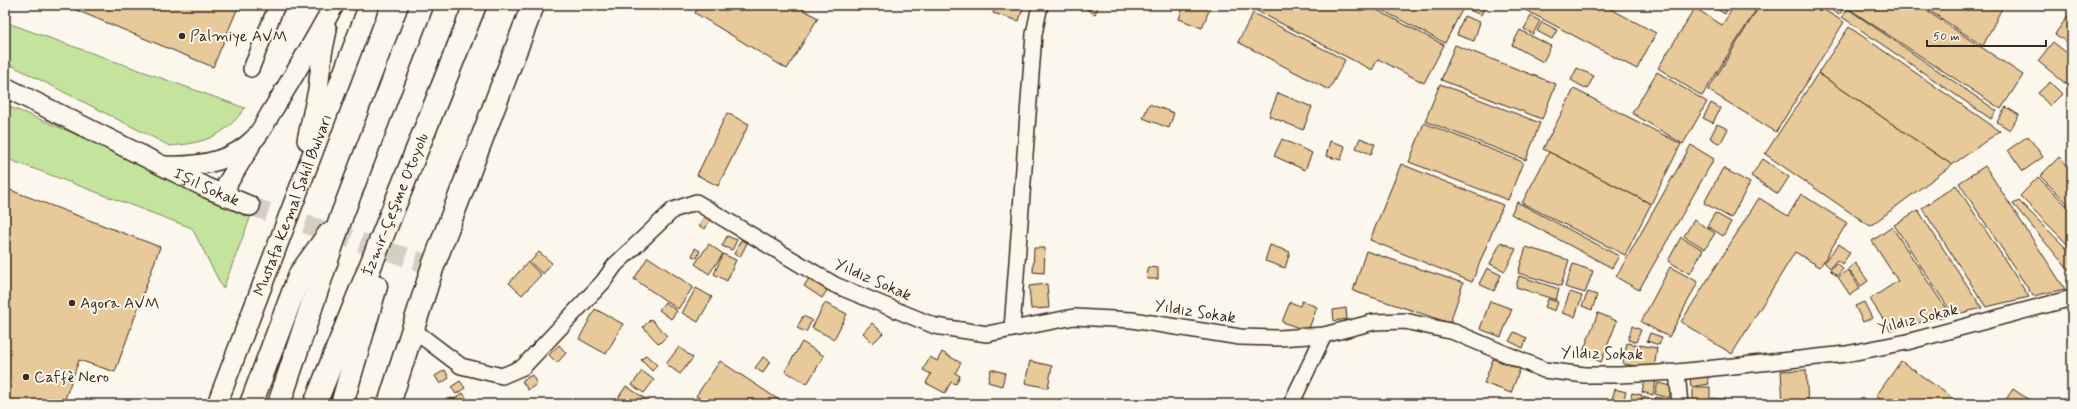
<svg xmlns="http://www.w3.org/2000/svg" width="2077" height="409" viewBox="0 0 2077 409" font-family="Mynerve,sans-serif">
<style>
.green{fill:#c4e49d;stroke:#80875e}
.building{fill:#e8c99a;stroke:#3b2a1e}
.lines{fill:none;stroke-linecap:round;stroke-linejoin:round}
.tertiary-tunnel{stroke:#d5cec3;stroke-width:19;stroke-dasharray:19 10;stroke-linecap:butt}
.minor-casing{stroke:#3b2a1e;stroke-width:18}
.tertiary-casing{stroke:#3b2a1e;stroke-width:22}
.secondary-casing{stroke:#3b2a1e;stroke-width:25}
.motorway-casing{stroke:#3b2a1e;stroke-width:25}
.minor{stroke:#fbf7ec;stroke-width:15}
.tertiary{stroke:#fbf7ec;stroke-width:19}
.secondary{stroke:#fbf7ec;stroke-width:22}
.motorway{stroke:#fbf7ec;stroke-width:22}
.poi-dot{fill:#3b2a1e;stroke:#fbf7ec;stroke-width:1.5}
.labels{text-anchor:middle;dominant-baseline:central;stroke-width:4;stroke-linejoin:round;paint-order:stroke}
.poi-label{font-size:16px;fill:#3b2a1e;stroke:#fbf7ec;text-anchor:start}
.street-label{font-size:16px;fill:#3b2a1e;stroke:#fbf7ec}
</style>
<rect width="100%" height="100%" fill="#fbf7ec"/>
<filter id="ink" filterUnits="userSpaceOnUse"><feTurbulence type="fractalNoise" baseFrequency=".025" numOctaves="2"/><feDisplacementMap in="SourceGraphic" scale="8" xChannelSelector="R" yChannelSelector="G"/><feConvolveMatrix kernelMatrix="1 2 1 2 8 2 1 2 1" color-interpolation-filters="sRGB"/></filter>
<g filter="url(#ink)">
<g class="green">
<path d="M 5,22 L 245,108 C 224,137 204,143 170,146 L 5,62 Z"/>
<path d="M 5,105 C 89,138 169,178 252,213 L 223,289 L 192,228 L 5,158 Z"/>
</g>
<g class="building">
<path d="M 64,5 L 239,5 L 213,67 Z"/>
<path d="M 699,5 L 795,5 L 818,18 L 787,69 L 695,13 Z"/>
<path d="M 995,5 L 1013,5 L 1023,8 L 1019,21 L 993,13 Z"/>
<path d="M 1079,5 L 1099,5 L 1095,14 Z"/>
<path d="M 1184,5 L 1202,5 L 1210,8 L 1202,28 L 1179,19 Z"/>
<path d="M 1257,5 L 1367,5 L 1444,45 L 1424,83 L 1378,59 L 1372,70 L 1255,10 Z"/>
<path d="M 1372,5 L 1462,5 L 1464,6 L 1445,43 Z"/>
<path d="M 1466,5 L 1483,5 L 1485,6 L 1481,15 L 1465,8 Z"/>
<path d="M 1516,5 L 1603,5 L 1656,33 L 1637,69 Z"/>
<path d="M 1717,5 L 1729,5 L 1725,14 L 1715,8 Z"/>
<path d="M 1735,5 L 1759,5 L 1702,96 L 1658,68 L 1695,8 L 1722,25 Z"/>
<path d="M 1760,5 L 1816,5 L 1844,22 L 1776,132 L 1708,90 Z"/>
<path d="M 1823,5 L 1846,5 L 1839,15 Z"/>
<path d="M 1847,5 L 1918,5 L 2023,75 L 2001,109 L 1846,7 Z"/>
<path d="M 1921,5 L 1997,5 L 2002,8 L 1983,46 Z"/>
<path d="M 1848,9 L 1997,111 L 1991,119 L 1842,17 Z"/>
<path d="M 1253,13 L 1345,60 L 1329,90 L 1238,42 Z"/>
<path d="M 2070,13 L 2072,14 L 2072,46 L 2055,34 Z"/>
<path d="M 1464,16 L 1480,22 L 1474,41 L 1457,35 Z"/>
<path d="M 1531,16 L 1540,21 L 1533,34 L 1524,29 Z"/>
<path d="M 1542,22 L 1557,30 L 1552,39 L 1537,31 Z"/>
<path d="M 1849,27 L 2000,131 L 1952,165 L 1818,73 Z"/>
<path d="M 1520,30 L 1551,46 L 1543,62 L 1512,45 Z"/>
<path d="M 2053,42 L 2072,57 L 2072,89 L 2038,61 Z"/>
<path d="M 1455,45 L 1556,84 L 1542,119 L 1441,80 Z"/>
<path d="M 1577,68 L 1594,76 L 1587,89 L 1571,80 Z"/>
<path d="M 1657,72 L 1707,102 L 1683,144 L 1632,113 Z"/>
<path d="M 1818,73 L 1952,165 L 1870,226 L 1765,154 Z"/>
<path d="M 2050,82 L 2062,94 L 2050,106 L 2038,93 Z"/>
<path d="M 1440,84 L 1540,123 L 1526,160 L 1425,121 Z"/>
<path d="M 1574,89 L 1681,144 L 1651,204 L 1543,149 Z"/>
<path d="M 1278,93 L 1312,107 L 1303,130 L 1269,116 Z"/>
<path d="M 1711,103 L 1720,108 L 1713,123 L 1703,118 Z"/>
<path d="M 1149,104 L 1174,113 L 1169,128 L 1143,118 Z"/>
<path d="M 2006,107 L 2019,115 L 2010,130 L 1997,122 Z"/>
<path d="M 727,113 L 749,124 L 718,186 L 697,175 Z"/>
<path d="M 1424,123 L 1523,162 L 1508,200 L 1409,162 Z"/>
<path d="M 1717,124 L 1728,129 L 1720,144 L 1710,138 Z"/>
<path d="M 2028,136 L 2043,157 L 2023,171 L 2008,150 Z"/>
<path d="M 1360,138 L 1375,144 L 1371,154 L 1356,148 Z"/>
<path d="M 1282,139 L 1312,153 L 1305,170 L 1274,156 Z"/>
<path d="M 1330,141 L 1345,146 L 1341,160 L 1326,156 Z"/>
<path d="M 1691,145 L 1714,159 L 1639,290 L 1616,277 Z"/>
<path d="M 1549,152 L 1651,204 L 1625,255 L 1522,203 Z"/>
<path d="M 2059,157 L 2072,170 L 2072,208 L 2040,176 Z"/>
<path d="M 1763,159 L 1789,177 L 1778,194 L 1751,176 Z"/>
<path d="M 1401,164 L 1503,205 L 1472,282 L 1370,240 Z"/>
<path d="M 1985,166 L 2065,289 L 2033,296 L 1959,183 Z"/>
<path d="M 1723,168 L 1750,183 L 1731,218 L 1704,203 Z"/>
<path d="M 2038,177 L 2072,211 L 2072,249 L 2020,196 Z"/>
<path d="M 1956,185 L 2029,297 L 1986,307 L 1922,208 Z"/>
<path d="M 5,188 L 160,247 L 115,372 L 79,360 L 65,399 L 82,404 L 5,404 Z"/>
<path d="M 1801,194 L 1847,223 L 1820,267 L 1795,252 L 1732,354 L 1681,322 L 1759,198 L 1788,216 Z"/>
<path d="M 2019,201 L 2072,254 L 2072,274 L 2013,204 Z"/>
<path d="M 1517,202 L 1619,256 L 1612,268 L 1511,214 Z"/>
<path d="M 1918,210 L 1982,308 L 1953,315 L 1894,225 Z"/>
<path d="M 1715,213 L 1731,222 L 1723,236 L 1707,226 Z"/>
<path d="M 705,215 L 711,218 L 705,229 L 699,226 Z"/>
<path d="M 1694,220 L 1715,233 L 1705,249 L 1684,236 Z"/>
<path d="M 1892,227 L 1950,315 L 1890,330 L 1870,299 L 1898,281 L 1872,241 Z"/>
<path d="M 727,236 L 737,240 L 732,250 L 722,246 Z"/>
<path d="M 1681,237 L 1703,250 L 1690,274 L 1668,261 Z"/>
<path d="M 741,240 L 747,243 L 740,257 L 734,254 Z"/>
<path d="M 1501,242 L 1516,249 L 1505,271 L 1490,264 Z"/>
<path d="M 709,244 L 723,254 L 709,274 L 695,264 Z"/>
<path d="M 1839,244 L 1850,253 L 1842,264 L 1837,260 L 1830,268 L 1824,262 Z"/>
<path d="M 1270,245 L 1290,252 L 1285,268 L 1265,261 Z"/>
<path d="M 1526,247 L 1569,260 L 1561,286 L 1518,273 Z"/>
<path d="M 695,248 L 700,251 L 697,258 L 692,256 Z"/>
<path d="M 1034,248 L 1045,248 L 1044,273 L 1033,272 Z"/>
<path d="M 1366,251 L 1463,283 L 1450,323 L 1353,291 Z"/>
<path d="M 539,252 L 552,263 L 543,274 L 530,262 Z"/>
<path d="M 723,254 L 736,260 L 727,281 L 714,274 Z"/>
<path d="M 648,257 L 693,287 L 678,309 L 634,279 Z"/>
<path d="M 528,262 L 541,275 L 522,295 L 509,283 Z"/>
<path d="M 1836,263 L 1843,269 L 1837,276 L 1830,270 Z"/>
<path d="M 1855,263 L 1868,281 L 1861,286 L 1848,269 Z"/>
<path d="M 1573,264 L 1593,271 L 1585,293 L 1565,287 Z"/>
<path d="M 1148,267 L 1158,268 L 1158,279 L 1147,279 Z"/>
<path d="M 1670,267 L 1698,282 L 1669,337 L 1641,322 Z"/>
<path d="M 1487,268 L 1501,275 L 1494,291 L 1479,284 Z"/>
<path d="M 1848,270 L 1860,288 L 1850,295 L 1838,277 Z"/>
<path d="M 1519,276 L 1559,289 L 1556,300 L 1516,287 Z"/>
<path d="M 810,277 L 828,289 L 822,298 L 804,286 Z"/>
<path d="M 1047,284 L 1049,308 L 1031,309 L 1029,286 Z"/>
<path d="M 696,288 L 712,297 L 698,322 L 682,313 Z"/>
<path d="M 1570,292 L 1582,296 L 1575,317 L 1562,313 Z"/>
<path d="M 1588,292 L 1597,295 L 1592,310 L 1582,306 Z"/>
<path d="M 1548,299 L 1558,302 L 1555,311 L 1545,307 Z"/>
<path d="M 1302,301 L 1317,307 L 1308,331 L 1282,322 L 1290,302 L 1300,306 Z"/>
<path d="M 1490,301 L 1512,309 L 1501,337 L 1480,329 Z"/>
<path d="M 665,302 L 677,311 L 671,319 L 659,310 Z"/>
<path d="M 1864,302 L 1872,318 L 1863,322 L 1855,306 Z"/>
<path d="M 825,303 L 847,314 L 834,339 L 812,328 Z"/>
<path d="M 1346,308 L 1347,319 L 1334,321 L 1333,310 Z"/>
<path d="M 595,309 L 623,324 L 606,354 L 579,339 Z"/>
<path d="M 1598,313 L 1617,321 L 1601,362 L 1582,354 Z"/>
<path d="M 803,316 L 812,320 L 806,332 L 797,328 Z"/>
<path d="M 651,319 L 667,336 L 659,344 L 643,327 Z"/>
<path d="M 872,323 L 883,333 L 873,343 L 863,333 Z"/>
<path d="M 1632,326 L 1641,330 L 1636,342 L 1628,340 Z"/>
<path d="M 1514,332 L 1527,338 L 1523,348 L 1509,341 Z"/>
<path d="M 1650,333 L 1662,337 L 1659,345 L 1647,341 Z"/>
<path d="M 802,342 L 824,356 L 807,384 L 785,371 Z"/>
<path d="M 1627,343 L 1657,348 L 1654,369 L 1623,364 Z"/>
<path d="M 559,345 L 566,353 L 557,363 L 549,355 Z"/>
<path d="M 679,347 L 693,358 L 680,374 L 666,364 Z"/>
<path d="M 942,352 L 961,363 L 955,373 L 960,376 L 956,384 L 951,382 L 945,393 L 926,383 L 931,374 L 923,370 L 930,357 L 937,361 Z"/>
<path d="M 646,355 L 657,365 L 652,371 L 641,360 Z"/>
<path d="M 763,357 L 770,361 L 763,373 L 755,368 Z"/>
<path d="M 1493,359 L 1520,369 L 1511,393 L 1484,383 Z"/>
<path d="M 720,361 L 785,404 L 708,404 L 696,396 Z"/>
<path d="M 1030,361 L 1052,366 L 1048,388 L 1025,383 Z"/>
<path d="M 1901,361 L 1961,404 L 1887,404 L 1876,396 Z"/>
<path d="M 991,369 L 1005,373 L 1002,386 L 988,382 Z"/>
<path d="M 445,370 L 449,378 L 440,384 L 435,376 Z"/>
<path d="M 1806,370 L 1808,404 L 1783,404 L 1781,371 Z"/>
<path d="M 642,371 L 654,380 L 644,393 L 632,385 Z"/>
<path d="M 1707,374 L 1709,384 L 1691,387 L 1690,377 Z"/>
<path d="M 532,375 L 537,384 L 528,390 L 522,381 Z"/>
<path d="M 1645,380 L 1656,382 L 1653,395 L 1642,392 Z"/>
<path d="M 460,381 L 465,388 L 456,394 L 451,387 Z"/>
<path d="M 1658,383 L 1672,386 L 1669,398 L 1655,394 Z"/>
<path d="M 626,386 L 653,404 L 616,404 L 615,403 Z"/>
<rect x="1693" y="387" width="17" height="14"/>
<path d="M 1615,389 L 1626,392 L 1623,402 L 1612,399 Z"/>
<path d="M 2013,389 L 2035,404 L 2003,404 Z"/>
<path d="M 463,393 L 470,404 L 457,404 L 454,399 Z"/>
<path d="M 1632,393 L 1642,395 L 1641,403 L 1630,401 Z"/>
<path d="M 1644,396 L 1651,399 L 1650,404 L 1642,404 Z"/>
<path d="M 1656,397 L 1667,400 L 1666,404 L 1654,404 Z"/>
<path d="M 452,398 L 456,404 L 445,404 L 444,402 Z"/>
<path d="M 695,398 L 704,404 L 691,404 Z"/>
<path d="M 1712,398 L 1724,399 L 1723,404 L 1712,404 Z"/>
</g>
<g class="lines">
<path class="tertiary-tunnel" d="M 250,206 L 433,266"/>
<defs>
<g id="minor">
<path d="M 251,69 L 277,5"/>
<path d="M 412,329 L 461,366 L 502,376 L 523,367 L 603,282 L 615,265 L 673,210 L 696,202 L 835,285 L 935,326 L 987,334 L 1074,317 L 1132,320 L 1240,337 L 1279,338 L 1324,335 L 1374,322 L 1405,321 L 1454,332 L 1544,370 L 1585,375 L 1619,375 L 1677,372 L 1846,354 L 1907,342 L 2072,298"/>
<path d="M 1012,329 L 1034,34 L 1040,5"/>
<path d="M 1677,372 L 1680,404"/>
<path d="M 1291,404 L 1324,335"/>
</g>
<g id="tertiary">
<path id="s1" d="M 5,87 L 207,188 L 250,206"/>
<path d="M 307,140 L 318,90 L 322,54 L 327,30"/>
<path d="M 166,166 C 196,167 230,162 252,141 C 261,134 266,120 272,111 C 294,76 314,41 334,5"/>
<path d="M 227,197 L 227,184 L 250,146"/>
<path id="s2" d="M 217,404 L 369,5"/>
</g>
<path id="secondary" d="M 389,404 L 433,266 L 533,5"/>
<g id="motorway">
<path d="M 251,404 L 300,274 L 329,234"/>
<path d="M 279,404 L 342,215 L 422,5"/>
<path id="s3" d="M 315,404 L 475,5"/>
<path d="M 342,404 L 376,286"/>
</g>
</defs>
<use href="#minor" class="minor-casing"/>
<use href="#tertiary" class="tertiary-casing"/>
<use href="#secondary" class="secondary-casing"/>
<use href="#motorway" class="motorway-casing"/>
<use href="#minor" class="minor"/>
<use href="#tertiary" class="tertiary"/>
<use href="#secondary" class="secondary"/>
<use href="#motorway" class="motorway"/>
</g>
</g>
<g class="poi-dot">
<circle cx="182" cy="36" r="4"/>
<circle cx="72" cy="303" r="4"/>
<circle cx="26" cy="377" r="4"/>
</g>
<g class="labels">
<g class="poi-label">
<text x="190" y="36">Palmiye AVM</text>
<text x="80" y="303">Agora AVM</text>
<text x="34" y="377">Caffè Nero</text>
</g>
<g class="street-label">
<text stroke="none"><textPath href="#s1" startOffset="225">Işıl Sokak</textPath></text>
<text stroke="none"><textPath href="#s2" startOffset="213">Mustafa Kemal Sahil Bulvarı</textPath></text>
<text stroke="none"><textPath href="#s3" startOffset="215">İzmir-Çeşme Otoyolu</textPath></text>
<text transform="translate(873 280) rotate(24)">Yıldız Sokak</text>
<text transform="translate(1195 312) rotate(9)">Yıldız Sokak</text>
<text transform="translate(1918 319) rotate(-14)">Yıldız Sokak</text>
<text transform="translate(1602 354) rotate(1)">Yıldız Sokak</text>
</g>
</g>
<rect width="2077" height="409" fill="none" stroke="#fbf7ec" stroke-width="20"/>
<rect x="10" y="10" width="2057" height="389" fill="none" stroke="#3b2a1e" stroke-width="1.5" filter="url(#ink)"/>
<path d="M1927 40v6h119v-6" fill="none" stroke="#3b2a1e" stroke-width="2"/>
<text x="1933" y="40" font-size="12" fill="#3b2a1e" stroke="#fbf7ec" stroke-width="3" paint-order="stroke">50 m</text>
</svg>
